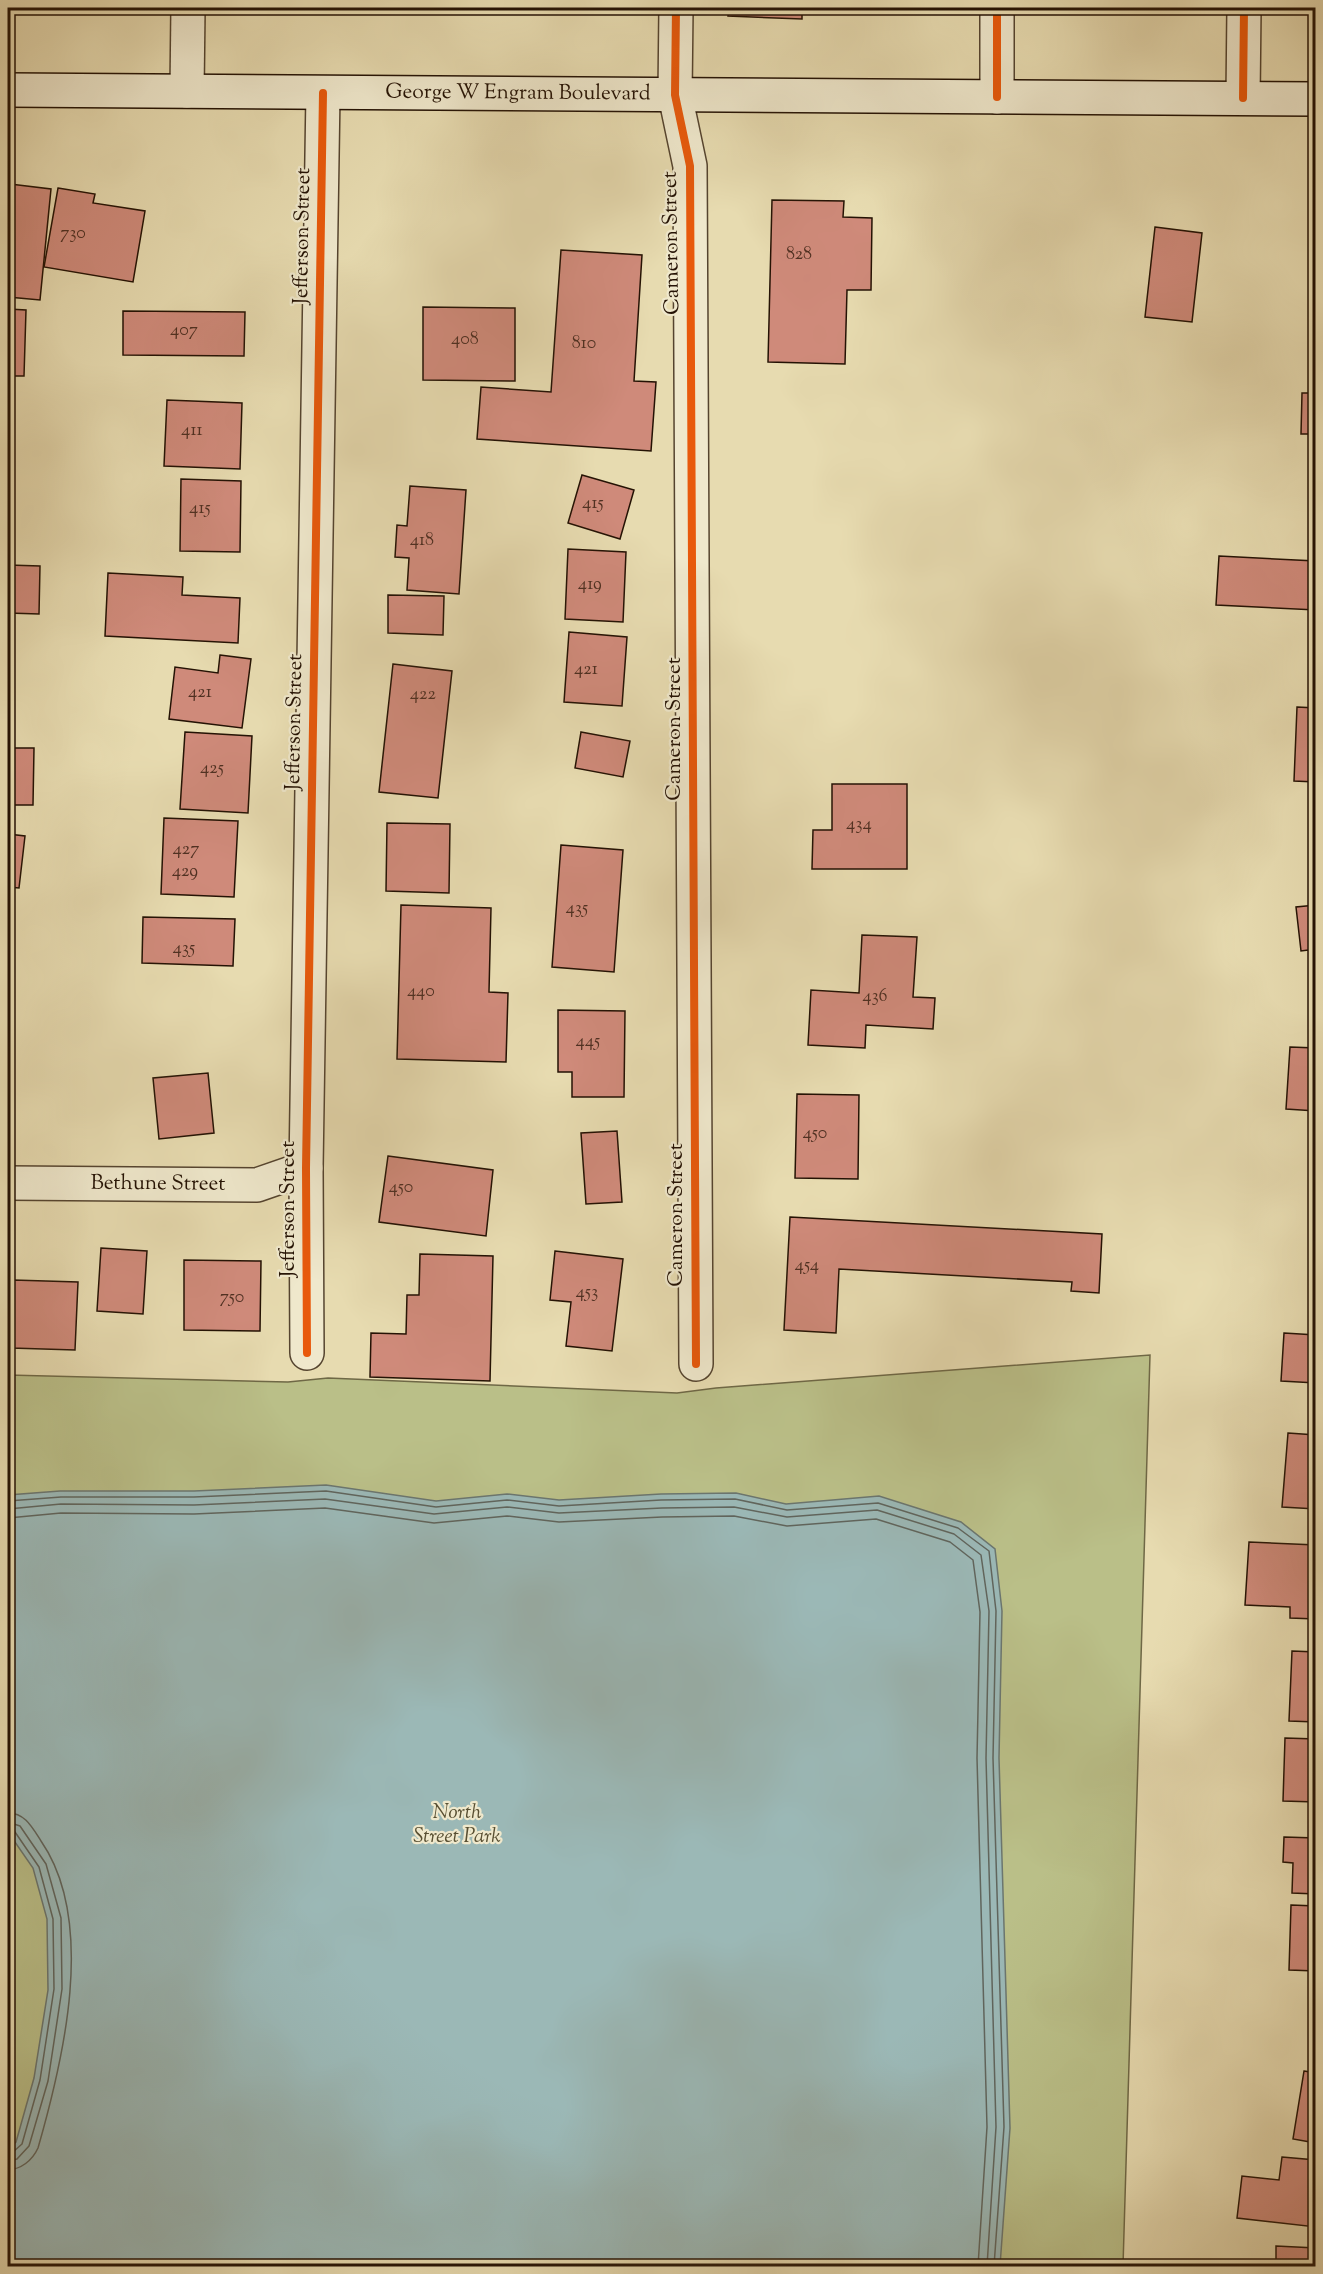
<svg xmlns="http://www.w3.org/2000/svg" width="1323" height="2274" viewBox="0 0 1323 2274" font-family="'Sorts Mill Goudy',serif">
<style>
.green{fill:#babf88;stroke:#6f6846;stroke-width:1.5}
.water{fill:#9bb8b6;stroke:#6b766f;stroke-width:1.5}
.lines{fill:none;stroke-linecap:round;stroke-linejoin:round}
.shore{stroke:#60655d;stroke-width:1.5}
.building{fill:#cf8a7a;stroke:#241204;stroke-width:1.5}
.minor-casing{stroke:#55442f;stroke-width:36}
.secondary-casing{stroke:#241204;stroke-width:36}
.minor{stroke:#efe8cc;stroke-width:33}
.secondary{stroke:#efe8cc;stroke-width:33}
.cycleway-casing{stroke:#efe8cc;stroke-width:11}
.cycleway{stroke:#e8590c;stroke-width:8}
.labels{text-anchor:middle;dominant-baseline:central;stroke-width:4.5;stroke-linejoin:round;paint-order:stroke}
.number-label{font-size:18px;fill:#4f3022}
.street-label{font-size:21px;fill:#241204;stroke:#efe8cc}
.park-label{font-size:21px;font-style:italic;fill:#584f32;stroke:#efe8cc}
</style>
<rect width="100%" height="100%" fill="#e7dbb0"/>
<filter id="stains"><feTurbulence type="fractalNoise" baseFrequency=".00333" numOctaves="4"/><feColorMatrix values="0 0 0 0 .2 0 0 0 0 .09 0 0 0 0 .02 0 0 0 .5 -.17"/></filter>
<radialGradient id="worn" r=".72"><stop offset=".6" stop-color="#630" stop-opacity="0"/><stop offset="1" stop-color="#630" stop-opacity=".3"/></radialGradient>
<path class="green" d="M 1150,1355 L 1123,2266 L 8,2266 L 8,1375 L 288,1382 L 328,1378 L 677,1393 L 716,1388 Z"/>
<path class="water" d="M 326,1485 L 436,1501 L 507,1494 L 559,1500 L 661,1494 L 736,1493 L 786,1504 L 879,1496 L 961,1522 L 995,1549 L 1002,1611 L 999,1758 L 1010,2128 L 1000,2266 L 8,2266 L 8,2149 L 16,2142 L 34,2078 L 48,1990 L 47,1919 L 33,1868 L 8,1832 L 8,1495 L 60,1491 L 194,1491 Z"/>
<g class="lines">
<g class="shore">
<path d="M 8,1501 L 61,1497 L 194,1497 L 326,1491 L 436,1507 L 507,1500 L 559,1506 L 661,1500 L 735,1499 L 787,1510 L 878,1503 L 958,1528 L 989,1551 L 996,1611 L 993,1758 L 1004,2127 L 994,2266"/>
<path d="M 8,1509 L 61,1504 L 194,1505 L 325,1499 L 434,1514 L 507,1507 L 559,1513 L 662,1508 L 734,1507 L 787,1517 L 877,1510 L 954,1534 L 981,1555 L 989,1611 L 986,1758 L 996,2127 L 987,2266"/>
<path d="M 8,1518 L 61,1513 L 194,1514 L 325,1508 L 434,1523 L 507,1516 L 559,1522 L 662,1517 L 734,1516 L 787,1526 L 876,1519 L 950,1542 L 973,1560 L 980,1612 L 977,1758 L 987,2127 L 978,2266"/>
<path d="M 8,1813 C 25,1813 32,1827 41,1841 C 97,1922 63,2061 38,2148 C 32,2161 21,2169 8,2170"/>
<path d="M 8,1822 L 20,1826 L 46,1864 L 61,1918 L 62,1989 L 48,2081 L 29,2146 L 17,2159 L 8,2161"/>
<path d="M 8,1829 L 15,1832 L 39,1867 L 53,1919 L 54,1989 L 40,2080 L 22,2144 L 13,2152 L 8,2153"/>
</g>
</g>
<g class="building">
<path d="M 729,8 L 802,8 L 802,19 L 728,16 Z"/>
<path d="M 10,184 L 51,189 L 40,300 L 8,297 L 8,208 Z"/>
<path d="M 58,188 L 95,194 L 93,203 L 145,211 L 133,282 L 44,267 Z"/>
<path d="M 772,200 L 844,201 L 843,217 L 872,218 L 871,290 L 847,290 L 845,364 L 768,362 Z"/>
<path d="M 1155,227 L 1202,233 L 1192,322 L 1145,317 Z"/>
<path d="M 561,250 L 642,255 L 634,381 L 656,382 L 651,451 L 477,439 L 481,387 L 551,392 Z"/>
<path d="M 423,307 L 515,308 L 515,381 L 423,380 Z"/>
<path d="M 8,309 L 26,310 L 24,376 L 8,376 Z"/>
<path d="M 123,311 L 245,312 L 244,356 L 123,355 Z"/>
<path d="M 1302,393 L 1316,393 L 1316,434 L 1301,434 Z"/>
<path d="M 167,400 L 242,403 L 240,469 L 164,466 Z"/>
<path d="M 8,408 L 12,408 L 9,453 L 8,453 Z"/>
<path d="M 582,475 L 634,490 L 620,539 L 568,523 Z"/>
<path d="M 181,479 L 241,481 L 240,552 L 180,551 Z"/>
<path d="M 410,486 L 466,490 L 459,594 L 407,590 L 409,558 L 395,557 L 397,525 L 407,526 Z"/>
<path d="M 568,549 L 626,552 L 623,622 L 565,619 Z"/>
<path d="M 1219,556 L 1316,561 L 1316,610 L 1216,605 Z"/>
<path d="M 8,565 L 40,566 L 39,614 L 8,613 Z"/>
<path d="M 108,573 L 183,577 L 182,595 L 240,598 L 238,643 L 105,636 Z"/>
<path d="M 388,595 L 444,596 L 443,635 L 388,633 Z"/>
<path d="M 569,632 L 627,637 L 622,706 L 564,702 Z"/>
<rect x="8" y="651" width="6" height="63"/>
<path d="M 220,655 L 251,659 L 242,728 L 169,719 L 175,667 L 218,673 Z"/>
<path d="M 393,664 L 452,671 L 438,798 L 379,792 Z"/>
<path d="M 1297,707 L 1316,708 L 1316,782 L 1294,781 Z"/>
<path d="M 185,732 L 252,736 L 248,813 L 180,809 Z"/>
<path d="M 581,732 L 630,741 L 623,777 L 575,768 Z"/>
<path d="M 8,748 L 34,748 L 33,805 L 8,805 Z"/>
<path d="M 832,784 L 907,784 L 907,869 L 812,869 L 813,830 L 832,830 Z"/>
<path d="M 164,818 L 238,821 L 234,897 L 161,894 Z"/>
<path d="M 387,823 L 450,824 L 449,893 L 386,891 Z"/>
<path d="M 8,834 L 25,836 L 19,888 L 8,887 Z"/>
<path d="M 561,845 L 623,850 L 614,972 L 552,967 Z"/>
<path d="M 401,905 L 491,908 L 489,992 L 508,993 L 506,1062 L 397,1059 Z"/>
<path d="M 1316,905 L 1316,949 L 1301,951 L 1296,907 Z"/>
<path d="M 143,917 L 235,919 L 233,966 L 142,963 Z"/>
<path d="M 862,935 L 917,937 L 913,997 L 935,998 L 933,1029 L 866,1025 L 865,1048 L 808,1045 L 811,990 L 859,993 Z"/>
<path d="M 558,1010 L 625,1011 L 624,1097 L 572,1097 L 572,1072 L 558,1072 Z"/>
<path d="M 1290,1047 L 1316,1048 L 1316,1111 L 1286,1109 Z"/>
<path d="M 208,1073 L 214,1133 L 159,1139 L 153,1078 Z"/>
<path d="M 797,1094 L 859,1095 L 858,1179 L 795,1178 Z"/>
<path d="M 617,1131 L 622,1202 L 586,1204 L 581,1133 Z"/>
<path d="M 388,1156 L 493,1170 L 486,1236 L 379,1222 Z"/>
<path d="M 790,1217 L 1102,1234 L 1099,1293 L 1071,1291 L 1072,1282 L 839,1269 L 836,1333 L 784,1330 Z"/>
<path d="M 101,1248 L 147,1251 L 143,1314 L 97,1311 Z"/>
<path d="M 555,1251 L 623,1259 L 612,1351 L 566,1346 L 571,1302 L 550,1300 Z"/>
<path d="M 420,1254 L 493,1256 L 490,1381 L 370,1377 L 371,1333 L 406,1334 L 407,1295 L 419,1295 Z"/>
<path d="M 184,1260 L 261,1261 L 260,1331 L 184,1330 Z"/>
<path d="M 13,1280 L 78,1282 L 75,1350 L 11,1348 Z"/>
<path d="M 1284,1333 L 1316,1335 L 1316,1383 L 1281,1381 Z"/>
<path d="M 1288,1433 L 1316,1435 L 1316,1509 L 1282,1507 Z"/>
<path d="M 1249,1542 L 1316,1545 L 1316,1619 L 1290,1618 L 1290,1607 L 1245,1605 Z"/>
<path d="M 1292,1651 L 1316,1652 L 1316,1722 L 1289,1721 Z"/>
<path d="M 1285,1738 L 1316,1739 L 1316,1802 L 1283,1801 Z"/>
<path d="M 1284,1837 L 1316,1838 L 1316,1894 L 1292,1893 L 1293,1863 L 1283,1862 Z"/>
<path d="M 1291,1905 L 1316,1906 L 1316,1971 L 1289,1970 Z"/>
<path d="M 1304,2071 L 1316,2073 L 1316,2143 L 1293,2139 Z"/>
<path d="M 1282,2157 L 1316,2160 L 1316,2227 L 1237,2218 L 1242,2176 L 1279,2180 Z"/>
<path d="M 1276,2246 L 1316,2248 L 1316,2266 L 1276,2266 Z"/>
</g>
<g class="lines">
<defs>
<g id="minor">
<path d="M 676,8 L 675,95 L 690,166 L 696,1364"/>
<path d="M 187,91 L 188,8"/>
<path d="M 997,97 L 997,8"/>
<path d="M 1243,98 L 1244,8"/>
<path id="s1" d="M 8,1183 L 257,1185 L 306,1168"/>
<path d="M 307,1353 L 306,1168 L 323,93"/>
</g>
<g id="secondary">
<path id="s2" d="M 8,90 L 1316,99"/>
</g>
</defs>
<use href="#minor" class="minor-casing"/>
<use href="#secondary" class="secondary-casing"/>
<use href="#minor" class="minor"/>
<use href="#secondary" class="secondary"/>
<defs>
<g id="cycleway">
<path d="M 676,8 L 675,95 L 690,166 L 696,1364"/>
<path d="M 997,97 L 997,8"/>
<path d="M 1243,98 L 1244,8"/>
<path d="M 307,1353 L 306,1168 L 323,93"/>
</g>
</defs>
<use href="#cycleway" class="cycleway-casing"/>
<use href="#cycleway" class="cycleway"/>
</g>
<g class="labels">
<g class="number-label">
<text x="73" y="234">730</text>
<text x="799" y="255">828</text>
<text x="184" y="331">407</text>
<text x="465" y="340">408</text>
<text x="584" y="344">810</text>
<text x="192" y="431">411</text>
<text x="593" y="504">415</text>
<text x="200" y="509">415</text>
<text x="422" y="541">418</text>
<text x="590" y="585">419</text>
<text x="586" y="670">421</text>
<text x="200" y="693">421</text>
<text x="423" y="695">422</text>
<text x="212" y="769">425</text>
<text x="859" y="825">434</text>
<text x="186" y="850">427</text>
<text x="185" y="872">429</text>
<text x="577" y="909">435</text>
<text x="184" y="949">435</text>
<text x="421" y="992">440</text>
<text x="875" y="997">436</text>
<text x="588" y="1042">445</text>
<text x="815" y="1134">450</text>
<text x="401" y="1188">450</text>
<text x="807" y="1266">454</text>
<text x="587" y="1293">453</text>
<text x="232" y="1298">750</text>
</g>
<g class="street-label">
<text stroke="none"><textPath href="#s2" startOffset="510">George W Engram Boulevard</textPath></text>
<text transform="translate(303 236) rotate(-89)">Jefferson Street</text>
<text transform="translate(672 243) rotate(-91)">Cameron Street</text>
<text transform="translate(295 722) rotate(-89)">Jefferson Street</text>
<text transform="translate(675 729) rotate(-90)">Cameron Street</text>
<text stroke="none"><textPath href="#s1" startOffset="150">Bethune Street</textPath></text>
<text transform="translate(289 1209) rotate(-90)">Jefferson Street</text>
<text transform="translate(677 1215) rotate(-90)">Cameron Street</text>
</g>
<g class="park-label">
<text x="457" y="1813">North<tspan x="457" dy="24">Street Park</tspan></text>
</g>
</g>
<rect width="1323" height="2274" fill="none" stroke="#e7dbb0" stroke-width="30"/>
<rect x="9" y="9" width="1305" height="2256" fill="none" stroke="#241204" stroke-width="3"/>
<rect x="15" y="15" width="1293" height="2244" fill="none" stroke="#241204" stroke-width="1.5"/>
<rect width="100%" height="100%" filter="url(#stains)"/>
<rect width="100%" height="100%" fill="url(#worn)"/>
</svg>
